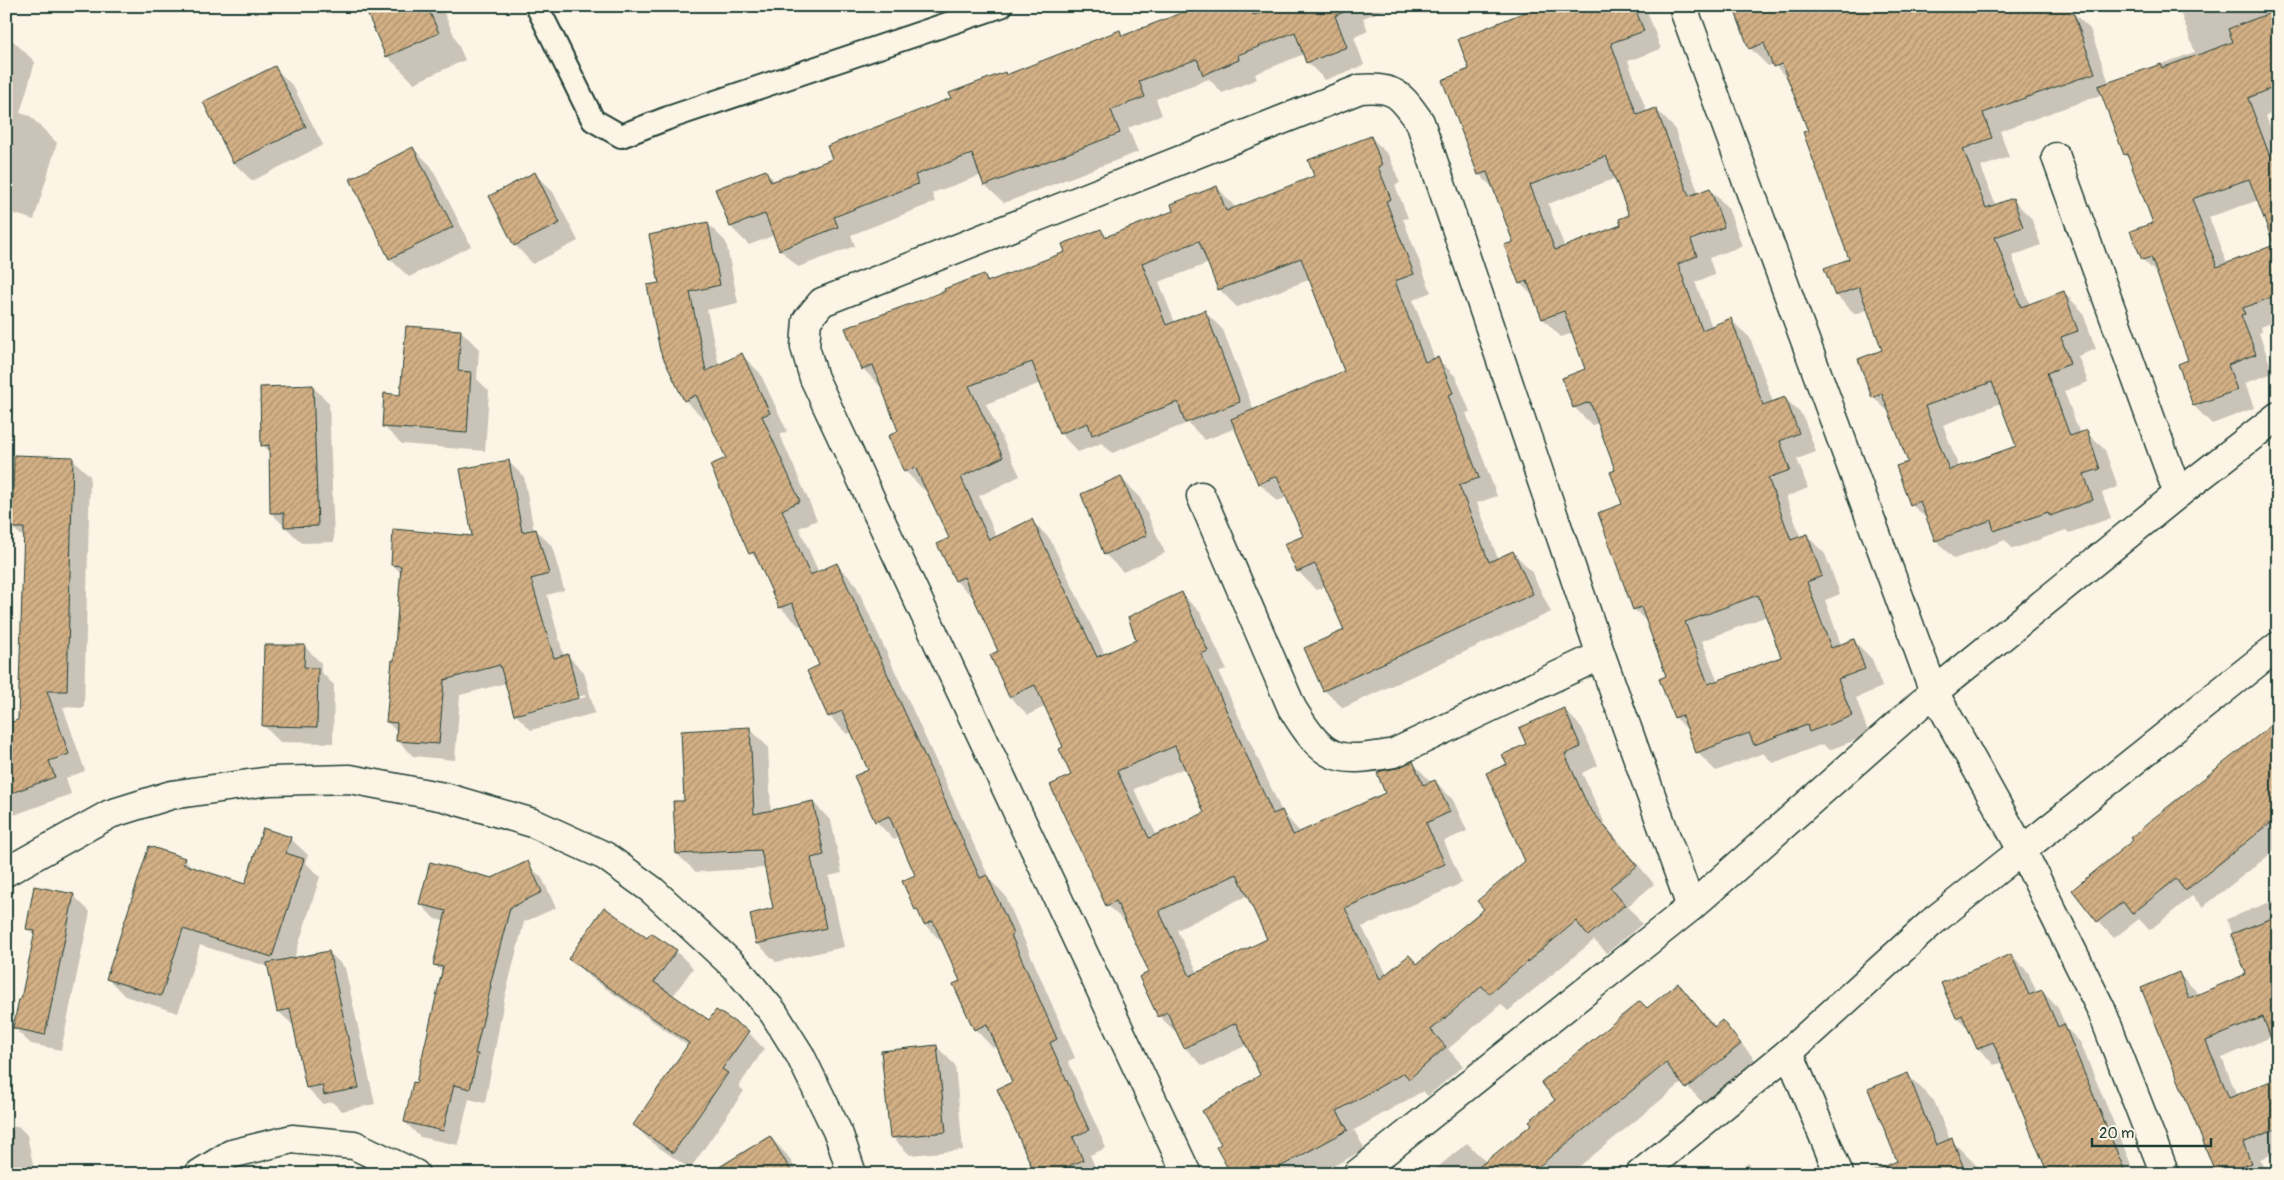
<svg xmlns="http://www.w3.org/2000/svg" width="2284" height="1180" viewBox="0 0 2284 1180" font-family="Pangolin,sans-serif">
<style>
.shadow{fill:#0003;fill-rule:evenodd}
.building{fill:url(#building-hatch);stroke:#1f3d34;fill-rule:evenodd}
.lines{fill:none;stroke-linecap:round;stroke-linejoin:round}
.lane-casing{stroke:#1f3d34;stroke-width:26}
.street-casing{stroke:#1f3d34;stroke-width:31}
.lane{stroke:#fcf5e5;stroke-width:22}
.street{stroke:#fcf5e5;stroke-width:28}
</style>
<defs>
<pattern id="building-hatch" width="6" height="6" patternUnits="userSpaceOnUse" patternTransform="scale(1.25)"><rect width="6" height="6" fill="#d3b085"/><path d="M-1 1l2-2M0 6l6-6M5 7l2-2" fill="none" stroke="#ab906e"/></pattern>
</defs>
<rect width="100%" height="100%" fill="#fcf5e5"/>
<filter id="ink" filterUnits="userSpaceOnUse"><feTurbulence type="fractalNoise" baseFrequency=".02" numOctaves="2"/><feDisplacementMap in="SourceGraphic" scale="10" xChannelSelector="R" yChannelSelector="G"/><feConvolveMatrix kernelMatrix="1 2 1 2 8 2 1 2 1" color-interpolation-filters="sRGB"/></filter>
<g filter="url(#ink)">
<g class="shadow">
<path d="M 365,6 L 441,6 L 465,60 L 414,83 L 387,56 Z"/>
<path d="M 1203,6 L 1395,6 L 1363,18 L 1368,31 L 1354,37 L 1364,65 L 1325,80 L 1307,62 L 1304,54 L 1255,74 L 1257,79 L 1222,93 L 1209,79 L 1156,99 L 1162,115 L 1128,128 L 1138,152 L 1004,203 L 985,185 L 982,175 L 932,193 L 935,202 L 851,235 L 855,246 L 798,267 L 780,249 L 775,235 L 749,245 L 731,227 L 717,190 L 765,171 L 776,182 L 834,160 L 1005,73 L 1007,76 L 1119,32 L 1124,37 Z"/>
<path d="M 1544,6 L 1645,6 L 1661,49 L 1628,61 L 1647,112 L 1656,109 L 1674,128 L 1699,194 L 1710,190 L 1728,208 L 1742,246 L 1709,258 L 1715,275 L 1695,282 L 1712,327 L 1731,320 L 1750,338 L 1773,402 L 1785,398 L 1803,416 L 1816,452 L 1797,459 L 1808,488 L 1786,497 L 1801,538 L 1807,536 L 1825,554 L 1840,594 L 1825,600 L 1841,645 L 1854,641 L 1872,659 L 1882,687 L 1856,698 L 1869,735 L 1829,750 L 1823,744 L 1773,763 L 1763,753 L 1716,771 L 1697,752 L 1690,732 L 1675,717 L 1668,677 L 1648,623 L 1634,609 L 1623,505 L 1617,470 L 1599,423 L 1592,425 L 1574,407 L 1586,369 L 1573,333 L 1561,337 L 1543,319 L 1535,298 L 1520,283 L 1515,242 L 1495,190 L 1479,174 L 1471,70 ZM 1616,178 L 1630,216 L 1623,226 L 1565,248 L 1548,204 ZM 1767,616 L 1783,658 L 1718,682 L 1702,641 Z"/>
<path d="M 1734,6 L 2071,11 L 2090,29 L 2109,83 L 2195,52 L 2178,6 L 2278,6 L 2278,111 L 2266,116 L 2278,149 L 2278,320 L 2261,327 L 2262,332 L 2259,333 L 2273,373 L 2245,383 L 2254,408 L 2212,424 L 2194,406 L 2179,365 L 2190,361 L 2159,276 L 2143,260 L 2155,223 L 2132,162 L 2125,155 L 2103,94 L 2000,131 L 2009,157 L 1981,167 L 1996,206 L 2013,200 L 2031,218 L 2041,245 L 2012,256 L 2030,305 L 2063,292 L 2082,311 L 2096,349 L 2078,356 L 2088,382 L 2064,391 L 2080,434 L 2086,432 L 2105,450 L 2118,487 L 2102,493 L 2111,518 L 2069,533 L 2066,530 L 2013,549 L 2005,540 L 1954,559 L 1936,540 L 1929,521 L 1911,504 L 1909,463 L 1891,414 L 1873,397 L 1884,350 L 1869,309 L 1855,314 L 1836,295 L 1851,260 L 1810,131 L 1791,83 L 1774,64 L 1768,66 L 1750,48 ZM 2259,200 L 2276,246 L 2227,264 L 2209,217 ZM 2001,403 L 2018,447 L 1959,468 L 1943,425 Z"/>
<path d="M 6,34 L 35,62 L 20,113 L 30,116 L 57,143 L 34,220 L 6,211 Z"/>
<path d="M 275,68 L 293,86 L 323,145 L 252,181 L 234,163 L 205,103 Z"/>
<path d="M 1371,137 L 1389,156 L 1400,183 L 1395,185 L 1408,218 L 1403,219 L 1431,292 L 1413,300 L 1435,360 L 1438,359 L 1456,377 L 1470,412 L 1466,413 L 1497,496 L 1477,503 L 1498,559 L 1513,552 L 1531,571 L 1551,612 L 1343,708 L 1324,690 L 1345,630 L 1325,586 L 1316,590 L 1298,571 L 1304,537 L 1288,497 L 1277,501 L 1259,483 L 1236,428 L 1205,440 L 1188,423 L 1112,453 L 1102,443 L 1078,452 L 1060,433 L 1041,383 L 986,404 L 1020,476 L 979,496 L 997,538 L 1032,521 L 1050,539 L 1105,655 L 1138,641 L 1181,594 L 1200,612 L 1226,669 L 1219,673 L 1282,812 L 1301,833 L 1387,793 L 1397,770 L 1413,763 L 1432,783 L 1435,781 L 1453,800 L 1467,831 L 1444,841 L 1462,883 L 1362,927 L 1387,975 L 1418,965 L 1486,910 L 1527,862 L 1508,765 L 1564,709 L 1582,728 L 1598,765 L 1582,773 L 1606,826 L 1654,884 L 1628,906 L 1642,924 L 1607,953 L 1594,940 L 1508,1011 L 1501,1004 L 1448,1049 L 1463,1066 L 1428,1096 L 1423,1091 L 1354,1130 L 1365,1149 L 1319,1174 L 1241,1174 L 1262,1076 L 1247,1045 L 1203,1066 L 1185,1048 L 1178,1034 L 1159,1016 L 1151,973 L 1127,922 L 1126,923 L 1107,905 L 1065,748 L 1046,706 L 1028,715 L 1010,697 L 991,656 L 1000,652 L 975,599 L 956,581 L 939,544 L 951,539 L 926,488 L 924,490 L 905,471 L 889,437 L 900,432 L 883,386 L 881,387 L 863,369 L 946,292 L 983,275 L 990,282 L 1067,253 L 1101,231 L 1108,238 L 1175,212 L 1217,187 L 1236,208 L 1316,177 ZM 1209,263 L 1219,289 L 1237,307 L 1311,279 L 1346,371 L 1254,411 L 1223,330 L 1205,312 L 1175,323 L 1159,282 ZM 1185,768 L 1206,814 L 1157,836 L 1134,789 ZM 1248,895 L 1269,939 L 1198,973 L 1177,930 Z"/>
<path d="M 413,148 L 431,166 L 471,246 L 409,277 L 390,259 L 351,180 Z"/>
<path d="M 535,174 L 553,192 L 578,241 L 533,264 L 515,245 Z"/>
<path d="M 708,224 L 726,242 L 738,303 L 707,310 L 719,366 L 742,355 L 760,373 L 787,431 L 780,435 L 817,520 L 799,528 L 819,573 L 837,565 L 855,583 L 990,880 L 1005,895 L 1075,1058 L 1068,1061 L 1106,1148 L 1090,1155 L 1098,1174 L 1036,1174 L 1014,1082 L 998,1046 L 993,1048 L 975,1029 L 962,982 L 943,943 L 925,925 L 917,876 L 900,837 L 894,840 L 876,821 L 870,770 L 853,732 L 847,734 L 829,716 L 821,666 L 802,624 L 799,626 L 780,607 L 760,563 L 751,553 L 711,466 L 727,459 L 707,417 L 704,419 L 685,400 L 660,284 Z"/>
<path d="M 461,331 L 479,349 L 477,379 L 489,391 L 485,451 L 402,444 L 383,426 L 401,396 Z"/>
<path d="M 312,386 L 329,403 L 334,542 L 302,543 L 271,513 L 270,452 L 263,445 Z"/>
<path d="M 72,459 L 90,476 L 84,708 L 63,707 L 85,771 L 66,778 L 71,794 L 6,818 L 6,725 L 19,720 L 25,539 L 13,528 Z"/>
<path d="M 508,461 L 524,477 L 534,531 L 536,530 L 552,546 L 564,590 L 547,595 L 564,657 L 568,656 L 584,672 L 595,713 L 531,730 L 515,714 L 506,683 L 460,695 L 455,760 L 413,756 L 397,740 L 397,732 L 387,722 L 395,662 L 402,574 L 392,564 L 474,537 ZM 585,695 L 586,697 L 524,713 L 524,711 Z"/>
<path d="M 1120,477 L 1139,496 L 1165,553 L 1123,572 L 1105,554 Z"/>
<path d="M 305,647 L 321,663 L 321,672 L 334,685 L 333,743 L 280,742 L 264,726 Z"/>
<path d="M 2278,722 L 2278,848 L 2203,907 L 2192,896 L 2150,930 L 2139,919 L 2114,938 L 2098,921 Z"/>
<path d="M 749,728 L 768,747 L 771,812 L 813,802 L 831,821 L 842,873 L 829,876 L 844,947 L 776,962 L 757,943 L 774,909 L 766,868 L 696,872 L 677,854 L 685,802 Z"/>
<path d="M 290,838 L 308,855 L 305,862 L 320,877 L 294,959 L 329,952 L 345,968 L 375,1104 L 342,1111 L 332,1102 L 323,1104 L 307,1088 L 295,1027 L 278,1011 L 269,967 L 200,945 L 178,1013 L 125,996 L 108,979 L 184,859 L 194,869 L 246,886 Z"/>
<path d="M 527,863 L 542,878 L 556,908 L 524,922 L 504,1000 L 485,1103 L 469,1099 L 458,1145 L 420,1137 L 405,1122 L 417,1084 L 443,973 L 434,964 L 444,921 L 435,919 L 420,904 L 492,880 Z"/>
<path d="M 35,887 L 74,896 L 90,912 L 61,1050 L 31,1044 L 14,1028 L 35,936 L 27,928 Z"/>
<path d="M 2278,899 L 2278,1034 L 2222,1058 L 2237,1096 L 2278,1080 L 2278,1152 L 2260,1159 L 2266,1174 L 2218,1174 L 2179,974 L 2196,991 L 2198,995 L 2248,975 L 2227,919 Z"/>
<path d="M 676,951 L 693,968 L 673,996 L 710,1021 L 748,1032 L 764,1049 L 739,1086 L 744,1091 L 690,1169 L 651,1142 L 634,1125 L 688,1046 L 587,975 L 570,958 Z"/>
<path d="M 2011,955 L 2028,972 L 2037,993 L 2042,991 L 2058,1008 L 2067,1029 L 2080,1042 L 2135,1174 L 2049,1174 L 2003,1062 L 1994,1065 L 1978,1048 L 1970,1030 L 1957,1017 Z"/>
<path d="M 1678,985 L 1716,1027 L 1722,1022 L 1758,1063 L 1706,1106 L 1683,1082 L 1570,1174 L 1432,1172 L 1467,1143 L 1486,1162 L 1533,1124 L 1647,1009 Z"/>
<path d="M 937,1047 L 955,1065 L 963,1150 L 910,1155 L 892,1137 Z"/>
<path d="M 1907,1074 L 1934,1101 L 1950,1140 L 1951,1140 L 1978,1167 L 1981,1174 L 1903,1174 Z"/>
<path d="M 18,1126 L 27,1135 L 35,1174 L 6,1174 L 6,1129 Z"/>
<path d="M 770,1137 L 787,1155 L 799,1174 L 712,1174 L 711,1172 L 752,1146 L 754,1147 Z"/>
<path d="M 1748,1163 L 1758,1174 L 1734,1174 Z"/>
</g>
<g class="building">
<path d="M 364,6 L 427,6 L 439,33 L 386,57 Z"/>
<path d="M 1199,6 L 1250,6 L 1254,15 L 1282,6 L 1349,6 L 1350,9 L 1335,16 L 1347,47 L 1306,63 L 1295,32 L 1238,55 L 1239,60 L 1203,75 L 1197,59 L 1139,81 L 1145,97 L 1111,110 L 1120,133 L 984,186 L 972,154 L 915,175 L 918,184 L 834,217 L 838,227 L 779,250 L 765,214 L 730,227 L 715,189 L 766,170 L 771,182 L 832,159 L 827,146 L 951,98 L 949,93 L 1005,72 L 1006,75 L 1120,30 L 1122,36 Z"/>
<path d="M 1540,6 L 1634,6 L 1644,31 L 1611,43 L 1637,115 L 1656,108 L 1689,196 L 1710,188 L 1724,227 L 1691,240 L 1697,256 L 1678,264 L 1702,330 L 1731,318 L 1763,405 L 1785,397 L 1799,433 L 1780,441 L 1790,470 L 1768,478 L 1791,540 L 1807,534 L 1822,576 L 1807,582 L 1831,648 L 1854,639 L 1865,669 L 1838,679 L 1852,716 L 1809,732 L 1807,725 L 1754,745 L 1749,733 L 1696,753 L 1682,715 L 1674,718 L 1659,679 L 1666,676 L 1641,607 L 1633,610 L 1598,513 L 1622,504 L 1610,472 L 1615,470 L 1590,402 L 1573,408 L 1562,378 L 1585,369 L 1564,311 L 1542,319 L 1527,281 L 1519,284 L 1504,245 L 1513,242 L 1487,172 L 1478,175 L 1442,80 L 1469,69 L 1458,39 ZM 1606,156 L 1629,215 L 1619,219 L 1621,225 L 1555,250 L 1530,185 ZM 1758,595 L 1781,657 L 1708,684 L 1685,622 Z"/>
<path d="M 1733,6 L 2071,6 L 2095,73 L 1983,113 L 1992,138 L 1963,149 L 1986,208 L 2013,198 L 2023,227 L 1995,237 L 2021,307 L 2064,291 L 2078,331 L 2061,337 L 2070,364 L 2047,373 L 2070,436 L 2087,430 L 2100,469 L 2084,474 L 2093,500 L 2050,516 L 2048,512 L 1994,531 L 1991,520 L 1935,541 L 1920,501 L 1910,505 L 1896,466 L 1908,462 L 1882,394 L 1872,398 L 1858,359 L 1882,350 L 1859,287 L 1835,296 L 1824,268 L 1849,259 L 1803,132 L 1808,131 L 1782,64 L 1773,67 L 1764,43 L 1749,49 ZM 1992,382 L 2016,446 L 1949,470 L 1925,406 Z"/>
<path d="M 2278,10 L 2278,86 L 2248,98 L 2269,154 L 2278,150 L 2278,295 L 2243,308 L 2245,314 L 2241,315 L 2256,354 L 2228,365 L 2237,390 L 2193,406 L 2178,364 L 2188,360 L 2151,257 L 2142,260 L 2130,231 L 2153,223 L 2127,154 L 2124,155 L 2098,86 L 2161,64 L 2162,68 L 2233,42 L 2228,29 ZM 2249,179 L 2274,245 L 2217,267 L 2192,199 Z"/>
<path d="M 275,66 L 306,127 L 233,163 L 203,102 Z"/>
<path d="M 1371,136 L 1382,165 L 1378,167 L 1391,199 L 1386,201 L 1414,274 L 1395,281 L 1425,362 L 1438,357 L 1453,393 L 1448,395 L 1479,478 L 1459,485 L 1489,562 L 1513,551 L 1533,594 L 1323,691 L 1304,648 L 1344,630 L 1315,564 L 1297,572 L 1284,544 L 1303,536 L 1277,476 L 1258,484 L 1231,419 L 1344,371 L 1301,258 L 1218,290 L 1199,241 L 1142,263 L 1166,325 L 1205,310 L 1240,402 L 1185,423 L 1178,402 L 1092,435 L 1088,423 L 1059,434 L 1032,362 L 969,386 L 1003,457 L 961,477 L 989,540 L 1032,519 L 1097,657 L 1136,640 L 1128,617 L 1182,592 L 1208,651 L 1201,654 L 1273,814 L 1282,810 L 1293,835 L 1385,793 L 1377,773 L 1381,771 L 1397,768 L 1413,761 L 1423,785 L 1435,780 L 1450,812 L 1426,823 L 1445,864 L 1345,908 L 1380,979 L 1409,955 L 1417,964 L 1484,909 L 1477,901 L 1525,861 L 1486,773 L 1507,764 L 1502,755 L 1526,744 L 1519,728 L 1564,708 L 1581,747 L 1565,754 L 1588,806 L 1637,866 L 1610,887 L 1625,905 L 1588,936 L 1576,921 L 1489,994 L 1482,986 L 1431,1030 L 1446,1047 L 1409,1079 L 1404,1073 L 1337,1111 L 1348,1130 L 1267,1174 L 1231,1174 L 1216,1147 L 1221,1144 L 1202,1111 L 1260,1075 L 1236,1023 L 1184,1048 L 1167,1012 L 1158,1017 L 1139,977 L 1149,972 L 1116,901 L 1106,906 L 1050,785 L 1071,775 L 1059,749 L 1063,747 L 1035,685 L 1009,697 L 990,655 L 998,651 L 964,577 L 955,581 L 937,544 L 949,538 L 915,467 L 904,472 L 888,436 L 898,431 L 873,365 L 862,370 L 845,328 L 945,291 L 944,289 L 984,274 L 987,282 L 1065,252 L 1062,244 L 1101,229 L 1105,237 L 1173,211 L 1171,204 L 1217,186 L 1226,211 L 1314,176 L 1308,160 ZM 1175,746 L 1204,813 L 1149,838 L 1117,771 ZM 1237,874 L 1267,939 L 1190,976 L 1159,911 Z"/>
<path d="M 413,147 L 453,227 L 389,259 L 350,179 Z"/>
<path d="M 535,172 L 560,223 L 514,246 L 489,196 Z"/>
<path d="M 708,222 L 720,285 L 690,292 L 706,371 L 742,353 L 770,413 L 762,416 L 800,501 L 782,510 L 810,575 L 837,563 L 980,878 L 987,875 L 1013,934 L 1011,935 L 1057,1039 L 1050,1043 L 1089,1130 L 1073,1137 L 1083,1160 L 1051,1174 L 1035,1174 L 997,1089 L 1012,1082 L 987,1024 L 974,1030 L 953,984 L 960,981 L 933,921 L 924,925 L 917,909 L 915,910 L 902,881 L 915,875 L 889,816 L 875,822 L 854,776 L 868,770 L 842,711 L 828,717 L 807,671 L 819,665 L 792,603 L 779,608 L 754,552 L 749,554 L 710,465 L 726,458 L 696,395 L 684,401 L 660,351 L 647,285 L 659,283 L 649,235 Z"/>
<path d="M 406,326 L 461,330 L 458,371 L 471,372 L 467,433 L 382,427 L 384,393 L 400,395 Z"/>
<path d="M 313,385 L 318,526 L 284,527 L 284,513 L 270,513 L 269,445 L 261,446 L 260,387 Z"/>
<path d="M 14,455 L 73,457 L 67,691 L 47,691 L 69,754 L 49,761 L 55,777 L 6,795 L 6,724 L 18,720 L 24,528 L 12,528 Z"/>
<path d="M 509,460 L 522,532 L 536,529 L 549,574 L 531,579 L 554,658 L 568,654 L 579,698 L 514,715 L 500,665 L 444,680 L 439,744 L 396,741 L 397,723 L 386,722 L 392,660 L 394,661 L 401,566 L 391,565 L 393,529 L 472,536 L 460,469 Z"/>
<path d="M 1121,476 L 1147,535 L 1104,555 L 1081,494 Z"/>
<path d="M 264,645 L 305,645 L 304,667 L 318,668 L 317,727 L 262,726 Z"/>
<path d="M 2278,720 L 2278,817 L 2185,891 L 2176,879 L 2132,914 L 2123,902 L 2097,922 L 2072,890 L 2133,840 L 2131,838 L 2155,817 Z"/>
<path d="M 750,727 L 754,814 L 813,801 L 824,855 L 811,858 L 826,928 L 756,944 L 750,914 L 773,908 L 761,850 L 676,854 L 673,801 L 684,801 L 681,731 Z"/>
<path d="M 263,828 L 291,837 L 286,853 L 304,859 L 272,957 L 183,929 L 161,996 L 106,979 L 149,846 L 185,858 L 183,864 L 245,884 Z"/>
<path d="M 528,861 L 542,892 L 510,908 L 490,985 L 491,986 L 475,1054 L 478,1054 L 470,1089 L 454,1085 L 443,1131 L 404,1122 L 413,1082 L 416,1083 L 443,967 L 433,965 L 446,911 L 419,904 L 430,862 L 492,878 Z"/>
<path d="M 34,886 L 74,894 L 45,1035 L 13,1028 L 19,999 L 21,999 L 35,931 L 26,929 Z"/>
<path d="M 604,907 L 647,938 L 651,933 L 677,950 L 654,982 L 709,1020 L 716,1010 L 749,1031 L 722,1069 L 728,1073 L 673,1153 L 633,1125 L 689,1043 L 568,959 Z"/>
<path d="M 2278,916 L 2278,1048 L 2275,1049 L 2263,1017 L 2206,1041 L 2229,1098 L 2278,1078 L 2278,1128 L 2243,1143 L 2251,1163 L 2227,1174 L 2216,1174 L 2141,988 L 2179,972 L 2189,998 L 2246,974 L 2231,934 Z"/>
<path d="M 329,951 L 359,1088 L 324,1095 L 322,1085 L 306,1088 L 290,1009 L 277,1012 L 267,963 Z"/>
<path d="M 2011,954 L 2029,995 L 2042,990 L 2058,1027 L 2064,1024 L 2126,1174 L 2048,1174 L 1993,1042 L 1977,1049 L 1962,1015 L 1956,1018 L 1941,983 Z"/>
<path d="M 1678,983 L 1714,1027 L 1722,1020 L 1741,1044 L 1686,1089 L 1666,1063 L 1529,1174 L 1470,1174 L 1532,1124 L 1529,1121 L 1555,1100 L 1541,1082 L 1640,1001 L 1647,1008 Z"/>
<path d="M 937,1045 L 946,1132 L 890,1138 L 881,1051 Z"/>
<path d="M 1908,1073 L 1936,1145 L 1952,1138 L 1966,1174 L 1868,1174 L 1897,1161 L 1868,1089 Z"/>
<path d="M 770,1136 L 793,1174 L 708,1174 Z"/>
</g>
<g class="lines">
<defs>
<path id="lane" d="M 537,6 L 593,120 L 621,136 L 668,118 L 1001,6"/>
<g id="street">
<path d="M 1684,6 L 1685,13 L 1934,692 L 2022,850 L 2101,1009 L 2165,1174"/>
<path d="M 2056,157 L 2178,494"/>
<path d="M 1201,496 L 1292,708 C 1324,760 1335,764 1394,753 L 1601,655"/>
<path d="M 6,872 L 110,814 L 171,795 L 270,781 L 350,779 L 444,797 L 533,823 L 605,856 L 652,890 L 737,969 L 773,1012 L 800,1055 L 839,1135 L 852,1174"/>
<path d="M 1789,1052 L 1839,1174"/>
<path d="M 199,1174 L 231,1154 L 292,1139 L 354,1145 L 415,1174"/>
<path d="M 1187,1174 L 814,378 L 805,347 L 807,320 L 822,302 L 1360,89 C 1395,86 1401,95 1420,122 L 1601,655 L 1691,907"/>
<path d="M 1357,1174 L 1691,907 L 1934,692 L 2178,494 L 2278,416"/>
<path d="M 1640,1174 L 1789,1052 L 1931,923 L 2278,646"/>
</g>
</defs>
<use href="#lane" class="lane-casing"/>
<use href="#street" class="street-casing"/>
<use href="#lane" class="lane"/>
<use href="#street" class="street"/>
</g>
</g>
<rect width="2284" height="1180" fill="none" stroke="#fcf5e5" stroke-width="25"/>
<rect x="12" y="12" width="2259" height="1155" fill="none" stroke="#1f3d34" stroke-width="2" filter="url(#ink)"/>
<path d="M2092 1138v8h119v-8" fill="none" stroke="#1f3d34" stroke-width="2.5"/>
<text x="2099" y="1138" font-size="15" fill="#1f3d34" stroke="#fcf5e5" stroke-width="4" paint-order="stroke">20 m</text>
</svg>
